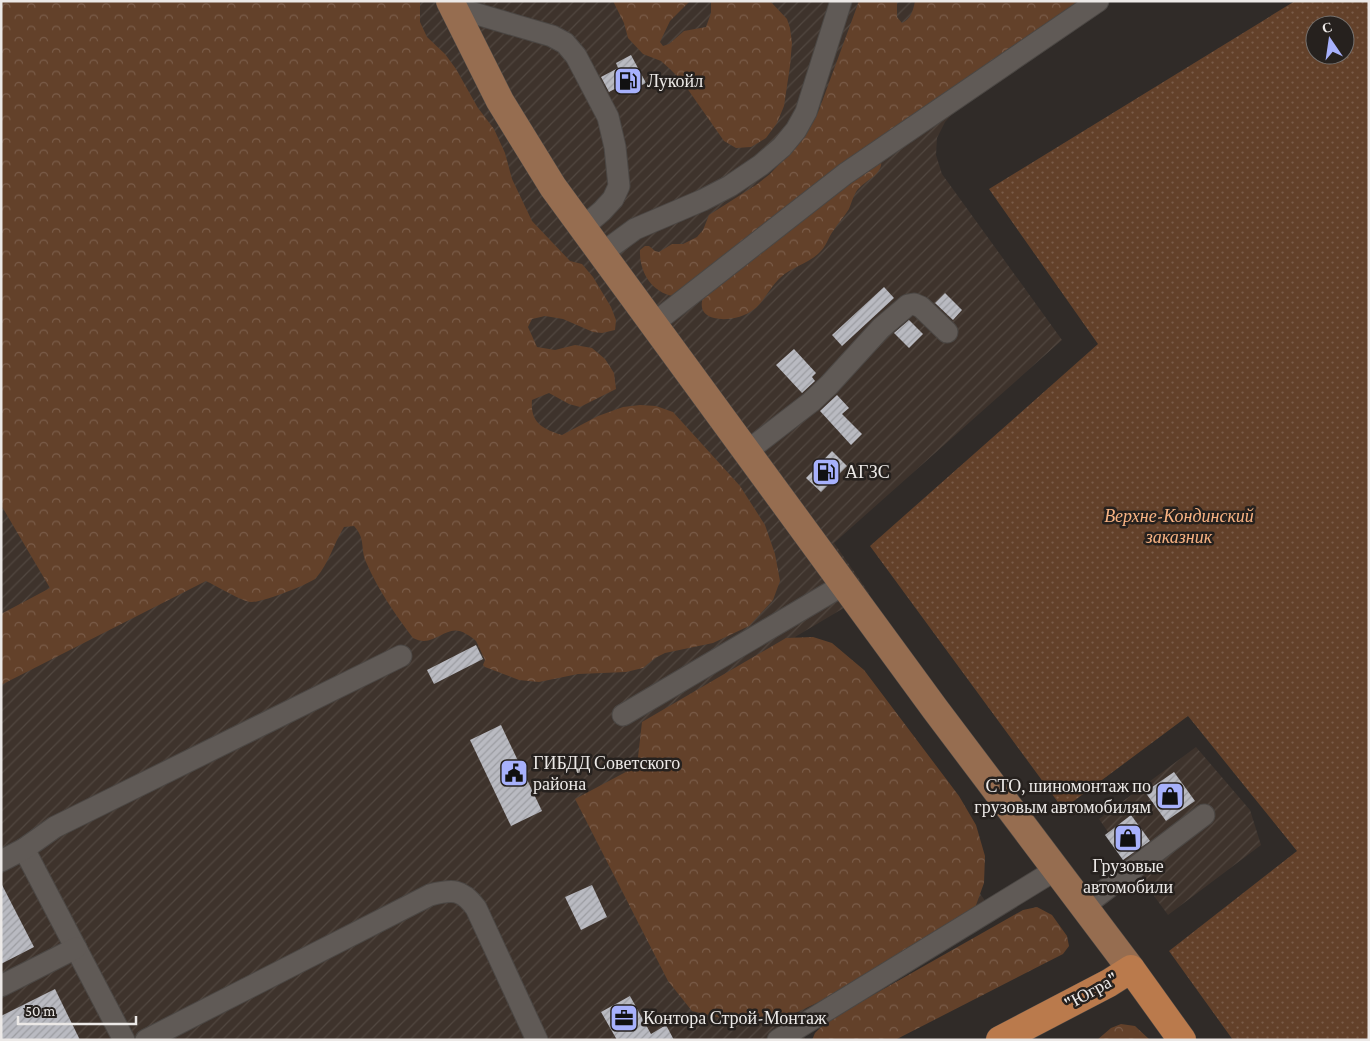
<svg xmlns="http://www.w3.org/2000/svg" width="1370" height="1041" viewBox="0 0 1370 1041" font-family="'Crimson Pro',serif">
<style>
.industrial{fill:url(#industrial-furrows)}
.forest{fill:url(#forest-crowns)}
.park{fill:url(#park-dots);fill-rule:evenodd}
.building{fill:url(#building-hatch)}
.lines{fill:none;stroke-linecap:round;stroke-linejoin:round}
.minor-casing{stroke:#4b4744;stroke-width:23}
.major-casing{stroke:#4b4744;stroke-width:29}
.highway-casing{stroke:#4b4744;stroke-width:29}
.minor{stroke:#605a56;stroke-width:21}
.major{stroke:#966d50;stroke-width:28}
.highway{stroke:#ba7a4c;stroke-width:28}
.labels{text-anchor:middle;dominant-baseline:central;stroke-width:5;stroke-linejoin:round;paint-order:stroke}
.poi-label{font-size:18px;fill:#ece9e7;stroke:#26211e;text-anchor:start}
.park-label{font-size:18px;font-style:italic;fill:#f8b383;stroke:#26211e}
.street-label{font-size:18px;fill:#ece9e7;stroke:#26211e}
</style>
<defs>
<pattern id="industrial-furrows" width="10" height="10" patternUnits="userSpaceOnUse" patternTransform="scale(1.25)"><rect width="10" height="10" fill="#3e332c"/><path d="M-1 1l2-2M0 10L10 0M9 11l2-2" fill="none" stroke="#514740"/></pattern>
<pattern id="forest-crowns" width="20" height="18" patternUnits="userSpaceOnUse" patternTransform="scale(1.25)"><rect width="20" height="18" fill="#63412a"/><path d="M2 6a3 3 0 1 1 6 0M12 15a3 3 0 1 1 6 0" fill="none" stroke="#7a5c49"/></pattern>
<pattern id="park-dots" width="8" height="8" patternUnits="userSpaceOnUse" patternTransform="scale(1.25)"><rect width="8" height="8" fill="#63412a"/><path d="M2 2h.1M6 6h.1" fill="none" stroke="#7a5c49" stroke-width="1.8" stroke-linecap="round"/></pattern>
<pattern id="building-hatch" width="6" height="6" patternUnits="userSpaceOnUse" patternTransform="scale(1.25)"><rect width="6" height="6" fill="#b9bac1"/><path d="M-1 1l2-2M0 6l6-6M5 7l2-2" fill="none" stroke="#9c9da2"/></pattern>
</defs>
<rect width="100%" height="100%" fill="#302b28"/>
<g class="industrial">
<path d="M 1,1 L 1105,1 L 967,98 L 945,122 L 937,138 L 936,155 L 942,174 L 1062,340 L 834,543 L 869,593 L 795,637 L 986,902 L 804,1022 L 805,1040 L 1,1040 Z"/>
<path d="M 1196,747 L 1250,810 L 1261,845 L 1168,915 L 1127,859 L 1124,861 L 1105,835 L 1108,832 L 1099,819 Z"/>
</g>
<g class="forest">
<path d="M 1,1 L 420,1 L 420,22 L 427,37 L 445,54 L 456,69 L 478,108 L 494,129 L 505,153 L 512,179 L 532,221 L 570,261 L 582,264 L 593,277 L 611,307 L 616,320 L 615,330 L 602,333 L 593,332 L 563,319 L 545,316 L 532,319 L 528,327 L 537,347 L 555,350 L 575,345 L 592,348 L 605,359 L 614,373 L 616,389 L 580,407 L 569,404 L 549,393 L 532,400 C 530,423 543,429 562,435 L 598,416 L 623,407 L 640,405 L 656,406 L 673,412 L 740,486 L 765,525 L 775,554 L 780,581 L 773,600 L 749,626 L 713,643 L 665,653 L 655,658 L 643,668 L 626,672 L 578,674 L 539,682 L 519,680 L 485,667 L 483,665 L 485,660 C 482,654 479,647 476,641 C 473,638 470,636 466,634 C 446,621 435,650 413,638 C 395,614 378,590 366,562 C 360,548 366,539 354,526 L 344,527 C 334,543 329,563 316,578 C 310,584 261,603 251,602 C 243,602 215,585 206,581 L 1,685 L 1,614 L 50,588 L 1,505 Z"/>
<path d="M 613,1 L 690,1 L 670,21 L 660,42 L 663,46 L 669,44 L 684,31 L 706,27 L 711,13 L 711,1 L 770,1 L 787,19 L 790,28 L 792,43 L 790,66 L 784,106 L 777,123 L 766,138 L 751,147 L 736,148 L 724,141 L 682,81 L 670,69 L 661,61 L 643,54 L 628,38 L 624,23 Z"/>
<path d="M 859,1 L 897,1 L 897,17 L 902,23 C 911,19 913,11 915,1 L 1084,1 L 673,296 C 651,292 639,271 640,250 L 645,246 L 649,246 L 655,251 L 659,252 L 672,244 L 683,244 L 697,237 L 703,230 L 709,215 L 756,185 L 770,174 L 799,143 L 808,131 L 819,110 Z"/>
<path d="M 881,160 C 884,175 863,181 856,192 C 853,197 851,204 849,209 C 844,217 838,223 833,231 C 828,238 826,247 819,253 C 808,264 791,267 780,278 C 770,287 764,302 753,310 C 736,324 687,325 706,291 Z"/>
<path d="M 813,637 L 832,643 L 864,670 L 959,796 L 976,825 L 985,856 L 984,883 L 975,908 L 823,1000 L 791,1015 L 777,1020 L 754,1016 L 721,1018 L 692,1011 L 668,981 L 575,799 L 637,766 L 642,722 L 786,638 Z"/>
<path d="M 1037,907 L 1052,915 L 1067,936 L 1069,946 L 1063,954 L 895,1040 L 812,1040 L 815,1033 L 827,1021 L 1023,910 Z"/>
<path d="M 1121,1024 L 1135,1026 L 1150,1040 L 1097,1040 L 1111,1028 Z"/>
</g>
<path class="park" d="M 1295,1 L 1369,1 L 1369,1040 L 1233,1040 L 1169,951 L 1297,851 L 1188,716 L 1063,809 L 870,546 L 1098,344 L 989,189 ZM 1315,25 L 1345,25 L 1345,55 L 1315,55 Z"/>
<g class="building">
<path d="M 631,55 L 646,83 L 630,91 L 626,83 L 609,92 L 601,77 L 618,68 L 616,63 Z"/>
<path d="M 884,287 L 894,298 L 842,346 L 832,335 Z"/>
<path d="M 945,293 L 962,310 L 953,320 L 935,303 Z"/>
<path d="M 909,320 L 923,334 L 909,348 L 894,333 Z"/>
<path d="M 794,349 L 816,373 L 812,377 L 815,381 L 802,393 L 776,365 Z"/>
<path d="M 837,395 L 849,408 L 842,414 L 862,434 L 851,445 L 820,411 Z"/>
<path d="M 832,451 L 847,466 L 821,492 L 806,478 Z"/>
<path d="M 476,645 L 483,659 L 434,684 L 427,670 Z"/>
<path d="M 501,725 L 542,811 L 511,826 L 470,740 Z"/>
<path d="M 1174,772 L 1195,801 L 1166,821 L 1145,792 Z"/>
<path d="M 1131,815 L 1150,841 L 1123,860 L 1105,835 Z"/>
<path d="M 1,883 L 34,947 L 1,964 Z"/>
<path d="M 592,885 L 607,917 L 581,930 L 565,897 Z"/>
<path d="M 55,989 L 80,1040 L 1,1040 L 1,1016 Z"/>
<path d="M 630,996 L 651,1034 L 666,1025 L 674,1040 L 617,1040 L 601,1012 Z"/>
</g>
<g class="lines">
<defs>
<g id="minor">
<path d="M 453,7 L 552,36 L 565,43 L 576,56 L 608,117 L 615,147 L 619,186 L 613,199 L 602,211 L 582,228"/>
<path d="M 601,254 L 635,229 L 703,200 L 730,186 L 761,165 L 782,147 L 796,130 L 806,112 L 841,1"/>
<path d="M 653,324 L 845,174 L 1098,1"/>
<path d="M 746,452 L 811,402 L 829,385 L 881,328 L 908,305 L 914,304 L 921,307 L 947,332"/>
<path d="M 623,715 L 843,585"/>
<path d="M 24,849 L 124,1040"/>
<path d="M 1,861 L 24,849 L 55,827 L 401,656"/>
<path d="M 1084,906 L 1204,815"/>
<path d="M 1,986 L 76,948"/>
<path d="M 146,1040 L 430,895 C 453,889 462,889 476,908 L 537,1040"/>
<path d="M 778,1040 L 1057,869"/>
</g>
<path id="major" d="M 450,1 L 500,101 L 553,187 L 935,709 L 1131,969"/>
<path id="highway" d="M 1000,1040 L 1109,983 L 1131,969 L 1182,1040"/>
</defs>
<use href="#minor" class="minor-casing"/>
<use href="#major" class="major-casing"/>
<use href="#highway" class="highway-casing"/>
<use href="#minor" class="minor"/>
<use href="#major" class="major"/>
<use href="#highway" class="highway"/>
</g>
<defs>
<symbol id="fuel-square" viewBox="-11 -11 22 22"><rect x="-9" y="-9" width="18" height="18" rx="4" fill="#a7b1fc" stroke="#26211e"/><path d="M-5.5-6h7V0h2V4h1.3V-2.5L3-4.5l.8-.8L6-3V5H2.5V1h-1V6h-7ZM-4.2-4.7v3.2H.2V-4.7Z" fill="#111"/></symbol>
<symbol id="civic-square" viewBox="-11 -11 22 22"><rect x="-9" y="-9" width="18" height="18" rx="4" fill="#a7b1fc" stroke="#26211e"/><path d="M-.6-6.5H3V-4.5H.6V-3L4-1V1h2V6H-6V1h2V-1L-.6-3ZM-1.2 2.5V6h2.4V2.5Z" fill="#111"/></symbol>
<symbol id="shop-square" viewBox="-11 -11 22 22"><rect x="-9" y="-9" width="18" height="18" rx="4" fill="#a7b1fc" stroke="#26211e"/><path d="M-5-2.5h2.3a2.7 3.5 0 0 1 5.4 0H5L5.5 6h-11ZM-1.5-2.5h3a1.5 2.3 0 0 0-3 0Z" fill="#111"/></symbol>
<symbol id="office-square" viewBox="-11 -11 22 22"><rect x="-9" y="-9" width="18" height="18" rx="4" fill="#a7b1fc" stroke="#26211e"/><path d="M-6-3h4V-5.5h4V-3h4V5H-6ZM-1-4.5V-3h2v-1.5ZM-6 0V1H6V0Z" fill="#111"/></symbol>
</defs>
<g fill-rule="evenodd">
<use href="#fuel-square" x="612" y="65" width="32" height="32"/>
<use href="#fuel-square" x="810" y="456" width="32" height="32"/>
<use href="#civic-square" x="498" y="757" width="32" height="32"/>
<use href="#shop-square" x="1154" y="780" width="32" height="32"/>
<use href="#shop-square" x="1112" y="822" width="32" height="32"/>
<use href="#office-square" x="608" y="1002" width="32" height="32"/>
</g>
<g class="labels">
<g class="poi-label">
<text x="647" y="81">Лукойл</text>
<text x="845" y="472">АГЗС</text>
<text x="533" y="763">ГИБДД Советского<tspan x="533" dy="21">района</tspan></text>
<text x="1151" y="786" text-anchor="end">СТО, шиномонтаж по<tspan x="1151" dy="21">грузовым автомобилям</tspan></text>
<text x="1128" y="866" text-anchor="middle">Грузовые<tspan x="1128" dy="21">автомобили</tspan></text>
<text x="643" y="1018">Контора Строй-Монтаж</text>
</g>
<g class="park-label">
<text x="1179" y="516">Верхне-Кондинский<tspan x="1179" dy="21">заказник</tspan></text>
</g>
<g class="street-label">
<text transform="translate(1091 991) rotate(-29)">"Югра"</text>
</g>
</g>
<rect width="1370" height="1041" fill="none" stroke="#ece9e7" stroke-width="5"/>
<g transform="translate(1330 40) rotate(347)"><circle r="24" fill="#26211e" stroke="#75716e"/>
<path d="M0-4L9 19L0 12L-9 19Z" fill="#a7b1fc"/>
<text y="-8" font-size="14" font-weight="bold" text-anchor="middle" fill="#ece9e7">С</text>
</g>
<path d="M18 1016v8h118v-8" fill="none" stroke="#ece9e7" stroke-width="2.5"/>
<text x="25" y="1016" font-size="15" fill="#ece9e7" stroke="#26211e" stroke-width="4" paint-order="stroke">50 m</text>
</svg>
